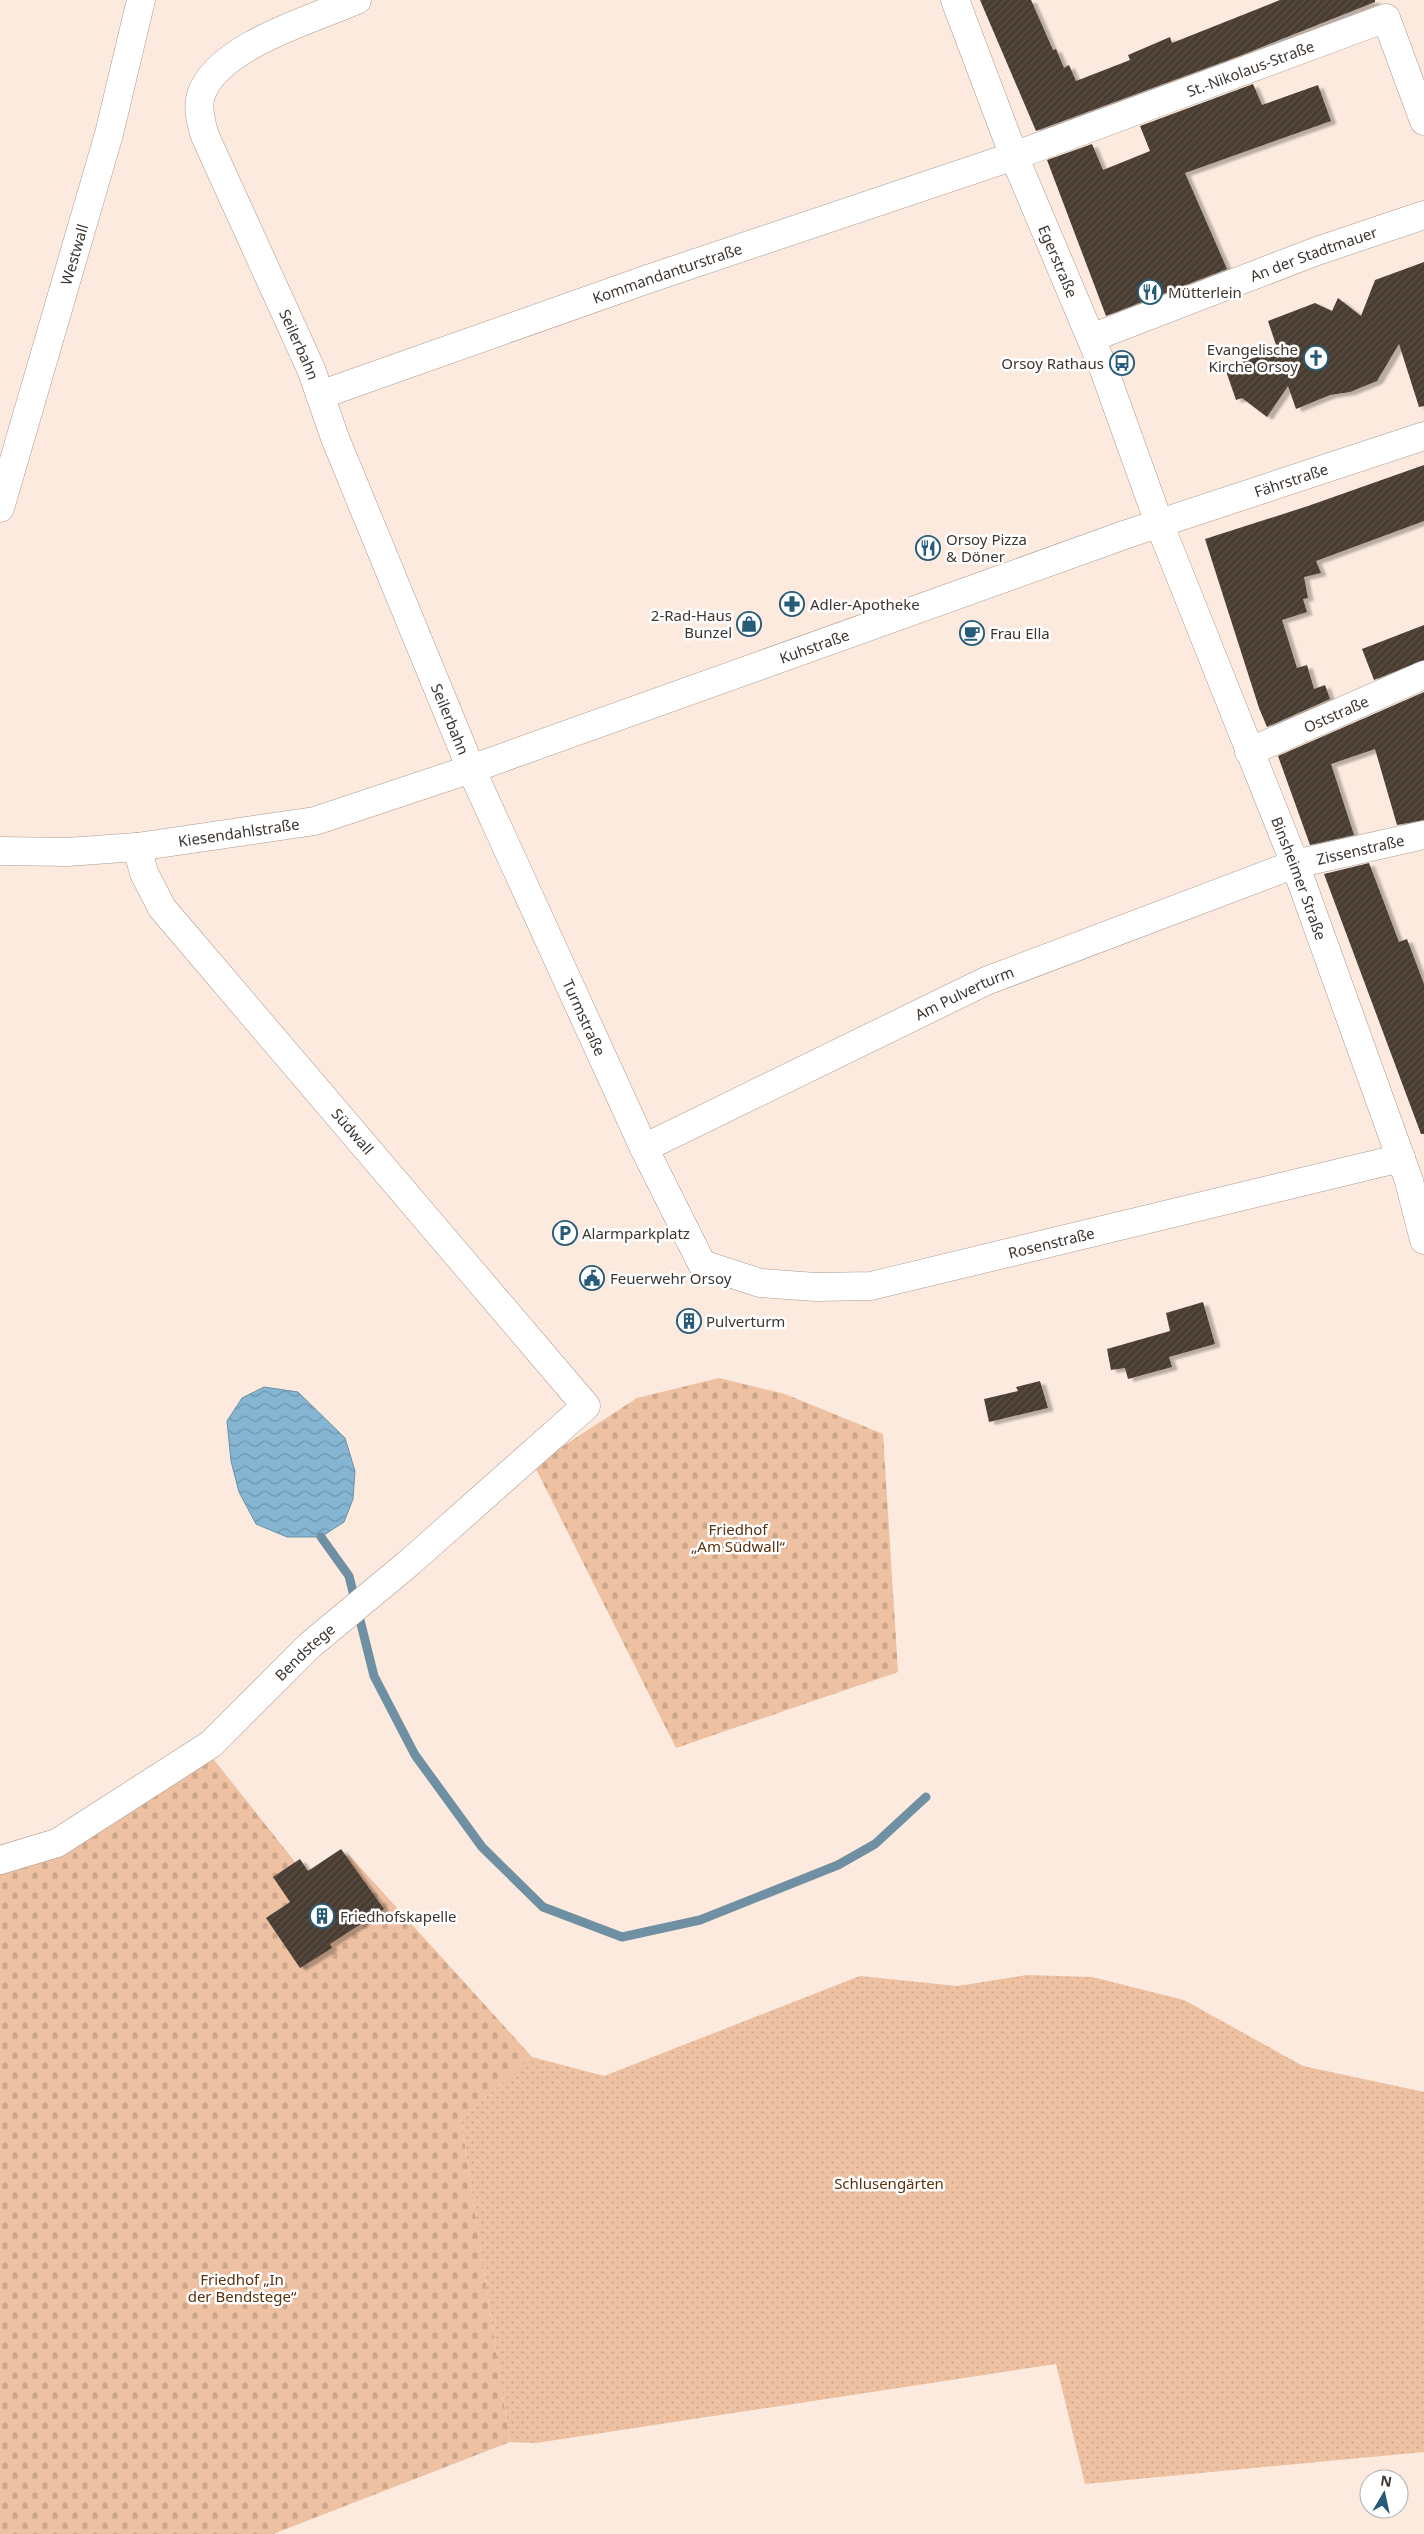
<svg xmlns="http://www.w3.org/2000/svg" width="1424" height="2534" viewBox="0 0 1424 2534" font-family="'Noto Sans',sans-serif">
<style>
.cemetery{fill:url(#cemetery-stones)}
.garden{fill:url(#garden-dots)}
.water{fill:url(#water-waves);stroke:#6f90a2}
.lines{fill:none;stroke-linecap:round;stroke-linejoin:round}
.stream{stroke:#6f90a2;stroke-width:9}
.building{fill:url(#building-hatch);filter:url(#shadow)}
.minor-casing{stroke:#aa9a8f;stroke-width:29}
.major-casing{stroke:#aa9a8f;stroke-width:29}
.minor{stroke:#fff;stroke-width:28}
.major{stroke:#fff;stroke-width:28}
.labels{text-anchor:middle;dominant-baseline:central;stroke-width:5;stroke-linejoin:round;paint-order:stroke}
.street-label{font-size:15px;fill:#3d3631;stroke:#fff}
.poi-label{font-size:15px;fill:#3d3631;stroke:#fff;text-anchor:start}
.park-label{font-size:15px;fill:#5a300b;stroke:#fff}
</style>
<defs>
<pattern id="cemetery-stones" width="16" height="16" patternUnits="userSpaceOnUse" patternTransform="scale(1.25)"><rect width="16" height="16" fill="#edc1a1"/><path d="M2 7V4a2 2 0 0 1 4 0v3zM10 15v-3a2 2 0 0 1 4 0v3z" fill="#cca68b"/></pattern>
<pattern id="garden-dots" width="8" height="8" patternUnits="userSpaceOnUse" patternTransform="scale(1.25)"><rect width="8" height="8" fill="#edc1a1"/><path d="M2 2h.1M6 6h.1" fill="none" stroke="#cca68b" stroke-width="1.8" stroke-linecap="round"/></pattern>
<pattern id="water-waves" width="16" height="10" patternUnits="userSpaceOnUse" patternTransform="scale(1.25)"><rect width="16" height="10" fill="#84b6d3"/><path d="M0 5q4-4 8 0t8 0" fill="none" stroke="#6d95ac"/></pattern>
<pattern id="building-hatch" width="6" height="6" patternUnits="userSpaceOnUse" patternTransform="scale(1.25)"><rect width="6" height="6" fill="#493c32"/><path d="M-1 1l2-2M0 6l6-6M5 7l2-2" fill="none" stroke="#5c5047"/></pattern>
<filter id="shadow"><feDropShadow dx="5.5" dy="3" stdDeviation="1" flood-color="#0004"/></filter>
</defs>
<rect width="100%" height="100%" fill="#fceade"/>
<g class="cemetery">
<path d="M 719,1378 L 785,1394 L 883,1434 L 898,1672 L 676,1748 L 534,1465 L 637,1398 Z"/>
<path d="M 211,1756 L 303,1872 L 349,1855 L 532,2057 L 461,2119 L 510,2442 L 273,2534 L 0,2534 L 0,1873 Z"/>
</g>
<path class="garden" d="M 1027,1975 L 1092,1977 L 1184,2000 L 1303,2066 L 1424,2092 L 1424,2452 L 1085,2484 L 1056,2364 L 536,2443 L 510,2442 L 461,2119 L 532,2057 L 604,2076 L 860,1976 L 957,1986 Z"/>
<path class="water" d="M 264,1387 L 298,1392 L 345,1438 L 355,1471 L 353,1499 L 344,1522 L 321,1537 L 287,1537 L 256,1524 L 239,1492 L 231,1461 L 227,1421 L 242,1398 Z"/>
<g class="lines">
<path class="stream" d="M 321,1537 L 349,1576 L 374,1676 L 415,1755 L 482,1847 L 543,1907 L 622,1937 L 700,1920 L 838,1865 L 875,1844 L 926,1797"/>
</g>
<g class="building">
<path d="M 980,0 L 1031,0 L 1053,50 L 1056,49 L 1064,68 L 1069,65 L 1076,81 L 1130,60 L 1128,55 L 1170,37 L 1172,43 L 1280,0 L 1375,0 L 1375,2 L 1242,55 L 1036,131 Z"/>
<path d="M 1253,84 L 1262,105 L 1318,85 L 1331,121 L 1185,173 L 1227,269 L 1106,316 L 1047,160 L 1092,144 L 1103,170 L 1150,151 L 1140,126 Z"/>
<path d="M 1424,262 L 1424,406 L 1419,407 L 1399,344 L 1377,381 L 1350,392 L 1330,395 L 1296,409 L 1288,386 L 1267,417 L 1242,398 L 1236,400 L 1225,368 L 1284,347 L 1276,345 L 1268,321 L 1315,303 L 1332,311 L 1338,298 L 1361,316 L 1375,280 Z"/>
<path d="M 1424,465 L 1424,521 L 1316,561 L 1321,573 L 1304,577 L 1308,598 L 1303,599 L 1307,612 L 1282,620 L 1297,668 L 1307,665 L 1314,689 L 1325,685 L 1330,699 L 1267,727 L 1259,708 L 1205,539 L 1308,506 Z"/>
<path d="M 1424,625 L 1424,660 L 1374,680 L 1362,649 Z"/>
<path d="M 1424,692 L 1424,820 L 1397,825 L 1375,749 L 1331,764 L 1354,835 L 1310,845 L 1278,756 Z"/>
<path d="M 1369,863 L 1399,942 L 1407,939 L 1424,984 L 1424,1134 L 1421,1134 L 1324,874 Z"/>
<path d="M 1203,1302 L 1215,1344 L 1169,1357 L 1172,1367 L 1128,1379 L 1125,1368 L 1111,1370 L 1107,1349 L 1170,1331 L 1166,1313 Z"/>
<path d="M 1040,1381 L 1048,1408 L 989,1422 L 984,1399 L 1018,1391 L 1016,1387 Z"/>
<path d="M 341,1849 L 384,1909 L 330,1944 L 332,1948 L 300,1968 L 266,1918 L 290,1902 L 273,1877 L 300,1859 L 308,1871 Z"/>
</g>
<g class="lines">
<defs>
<g id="minor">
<path id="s1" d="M 357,0 C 313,19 217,46 201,95 C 197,108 201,123 205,136 L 311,369 L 335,438 L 471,769 L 644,1148 L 702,1264 L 760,1283 L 816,1287 L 871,1286 L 1401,1158"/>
<path id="s2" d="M 955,0 L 1014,156 L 1103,367 L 1159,523"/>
<path id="s3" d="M 1091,338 L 1317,251 L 1424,215"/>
<path id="s4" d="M 320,395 L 648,279 L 1014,156 L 1386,18 L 1424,121"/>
<path id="s5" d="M 0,508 L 109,134 L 141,0"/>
<path id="s6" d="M 1249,752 L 1424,675"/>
<path id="s7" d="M 644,1148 L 986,981 L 1295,864 L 1424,835"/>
<path id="s8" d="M 0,1860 L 57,1843 L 211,1744 L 309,1646 L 410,1562 L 586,1406 L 162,908 L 144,873 L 137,847"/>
</g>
<g id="major">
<path id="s9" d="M 1159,523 L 1295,864 L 1409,1181 L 1424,1240"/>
<path id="s10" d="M 0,851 L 67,852 L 137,847 L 315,821 L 471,769 L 1127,534 L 1424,436"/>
</g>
</defs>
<use href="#minor" class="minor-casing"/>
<use href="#major" class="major-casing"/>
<use href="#minor" class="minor"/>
<use href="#major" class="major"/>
</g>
<defs>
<symbol id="restaurant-ring" viewBox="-11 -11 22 22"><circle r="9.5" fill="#fff" stroke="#275c78" stroke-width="1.5"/><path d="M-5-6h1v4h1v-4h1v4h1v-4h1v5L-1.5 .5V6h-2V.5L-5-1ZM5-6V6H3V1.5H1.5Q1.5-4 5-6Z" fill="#275c78"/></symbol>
<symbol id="church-ring" viewBox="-11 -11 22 22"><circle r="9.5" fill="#fff" stroke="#275c78" stroke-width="1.5"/><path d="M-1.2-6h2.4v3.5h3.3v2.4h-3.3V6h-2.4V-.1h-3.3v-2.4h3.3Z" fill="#275c78"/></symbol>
<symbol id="bus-ring" viewBox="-11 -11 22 22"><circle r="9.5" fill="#fff" stroke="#275c78" stroke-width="1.5"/><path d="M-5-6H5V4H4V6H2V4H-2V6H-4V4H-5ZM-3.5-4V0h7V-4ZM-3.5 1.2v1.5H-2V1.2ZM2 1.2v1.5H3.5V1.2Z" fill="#275c78"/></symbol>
<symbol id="pharmacy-ring" viewBox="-11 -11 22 22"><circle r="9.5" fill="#fff" stroke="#275c78" stroke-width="1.5"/><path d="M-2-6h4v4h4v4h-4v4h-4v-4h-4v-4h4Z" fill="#275c78"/></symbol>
<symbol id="shop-ring" viewBox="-11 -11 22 22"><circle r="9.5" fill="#fff" stroke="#275c78" stroke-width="1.5"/><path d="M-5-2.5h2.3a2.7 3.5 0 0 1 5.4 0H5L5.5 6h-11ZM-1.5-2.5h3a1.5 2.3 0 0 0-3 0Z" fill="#275c78"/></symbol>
<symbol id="cafe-ring" viewBox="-11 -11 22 22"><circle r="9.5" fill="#fff" stroke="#275c78" stroke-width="1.5"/><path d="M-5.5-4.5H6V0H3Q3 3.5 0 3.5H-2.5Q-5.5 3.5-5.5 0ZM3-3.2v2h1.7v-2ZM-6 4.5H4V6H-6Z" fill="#275c78"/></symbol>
<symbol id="parking-ring" viewBox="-11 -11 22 22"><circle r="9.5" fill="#fff" stroke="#275c78" stroke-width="1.5"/><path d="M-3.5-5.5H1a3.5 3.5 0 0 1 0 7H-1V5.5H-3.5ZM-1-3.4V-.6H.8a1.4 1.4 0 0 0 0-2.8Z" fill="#275c78"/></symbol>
<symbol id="civic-ring" viewBox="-11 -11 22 22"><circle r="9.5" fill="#fff" stroke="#275c78" stroke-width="1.5"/><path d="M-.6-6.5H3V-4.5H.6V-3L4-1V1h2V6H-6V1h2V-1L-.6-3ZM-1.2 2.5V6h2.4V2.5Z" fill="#275c78"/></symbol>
<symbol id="building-ring" viewBox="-11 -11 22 22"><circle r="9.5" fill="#fff" stroke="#275c78" stroke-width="1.5"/><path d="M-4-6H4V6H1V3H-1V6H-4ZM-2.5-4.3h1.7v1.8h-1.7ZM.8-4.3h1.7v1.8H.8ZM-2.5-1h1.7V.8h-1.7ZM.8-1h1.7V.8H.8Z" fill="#275c78"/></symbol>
</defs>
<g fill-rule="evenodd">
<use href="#restaurant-ring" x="1136" y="278" width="28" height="28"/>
<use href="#church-ring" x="1302" y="344" width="28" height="28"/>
<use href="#bus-ring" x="1108" y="349" width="28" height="28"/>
<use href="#restaurant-ring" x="914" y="534" width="28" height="28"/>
<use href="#pharmacy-ring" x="778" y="590" width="28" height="28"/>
<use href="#shop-ring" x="735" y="610" width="28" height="28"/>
<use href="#cafe-ring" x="958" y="619" width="28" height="28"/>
<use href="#parking-ring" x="551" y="1219" width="28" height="28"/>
<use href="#civic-ring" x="578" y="1264" width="28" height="28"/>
<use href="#building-ring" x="675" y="1307" width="28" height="28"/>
<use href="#building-ring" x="308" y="1902" width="28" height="28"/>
</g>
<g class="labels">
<g class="street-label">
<text stroke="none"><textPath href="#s4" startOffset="986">St.-Nikolaus-Straße</textPath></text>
<text stroke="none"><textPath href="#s5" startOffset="264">Westwall</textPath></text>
<text stroke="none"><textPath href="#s3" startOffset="238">An der Stadtmauer</textPath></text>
<text stroke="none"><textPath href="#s2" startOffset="281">Egerstraße</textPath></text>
<text stroke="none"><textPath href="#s4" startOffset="368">Kommandanturstraße</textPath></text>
<text stroke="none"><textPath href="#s1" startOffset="458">Seilerbahn</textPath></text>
<text stroke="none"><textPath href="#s10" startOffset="1351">Fährstraße</textPath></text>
<text stroke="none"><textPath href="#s10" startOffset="846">Kuhstraße</textPath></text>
<text stroke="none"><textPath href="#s6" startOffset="95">Oststraße</textPath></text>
<text stroke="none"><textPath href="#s1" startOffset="862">Seilerbahn</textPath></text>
<text stroke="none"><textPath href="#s10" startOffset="240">Kiesendahlstraße</textPath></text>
<text stroke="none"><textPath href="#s7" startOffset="778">Zissenstraße</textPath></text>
<text stroke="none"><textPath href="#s9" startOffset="382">Binsheimer Straße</textPath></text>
<text stroke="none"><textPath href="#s7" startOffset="356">Am Pulverturm</textPath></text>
<text stroke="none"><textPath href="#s1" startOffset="1189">Turmstraße</textPath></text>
<text transform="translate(353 1131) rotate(49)">Südwall</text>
<text stroke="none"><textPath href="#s1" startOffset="1820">Rosenstraße</textPath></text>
<text stroke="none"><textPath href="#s8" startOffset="374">Bendstege</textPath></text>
</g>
<g class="poi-label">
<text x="1168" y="292">Mütterlein</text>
<text x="1298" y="349" text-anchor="end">Evangelische<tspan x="1298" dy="17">Kirche Orsoy</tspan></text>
<text x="1104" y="363" text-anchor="end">Orsoy Rathaus</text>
<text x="946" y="539">Orsoy Pizza<tspan x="946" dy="17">&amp; Döner</tspan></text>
<text x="810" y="604">Adler-Apotheke</text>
<text x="732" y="615" text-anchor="end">2-Rad-Haus<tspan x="732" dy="17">Bunzel</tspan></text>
<text x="990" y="633">Frau Ella</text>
<text x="582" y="1233">Alarmparkplatz</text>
<text x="610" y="1278">Feuerwehr Orsoy</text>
<text x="706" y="1321">Pulverturm</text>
<text x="340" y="1916">Friedhofskapelle</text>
</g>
<g class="park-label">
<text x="738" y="1529">Friedhof<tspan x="738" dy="17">„Am Südwall“</tspan></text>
<text x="889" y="2183">Schlusengärten</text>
<text x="242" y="2279">Friedhof „In<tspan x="242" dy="17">der Bendstege“</tspan></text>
</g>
</g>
<g transform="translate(1384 2494) rotate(9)"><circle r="24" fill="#ffffff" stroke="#b1afad"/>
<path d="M0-4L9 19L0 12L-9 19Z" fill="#275c78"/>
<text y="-8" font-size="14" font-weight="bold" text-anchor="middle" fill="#3d3631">N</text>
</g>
</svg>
